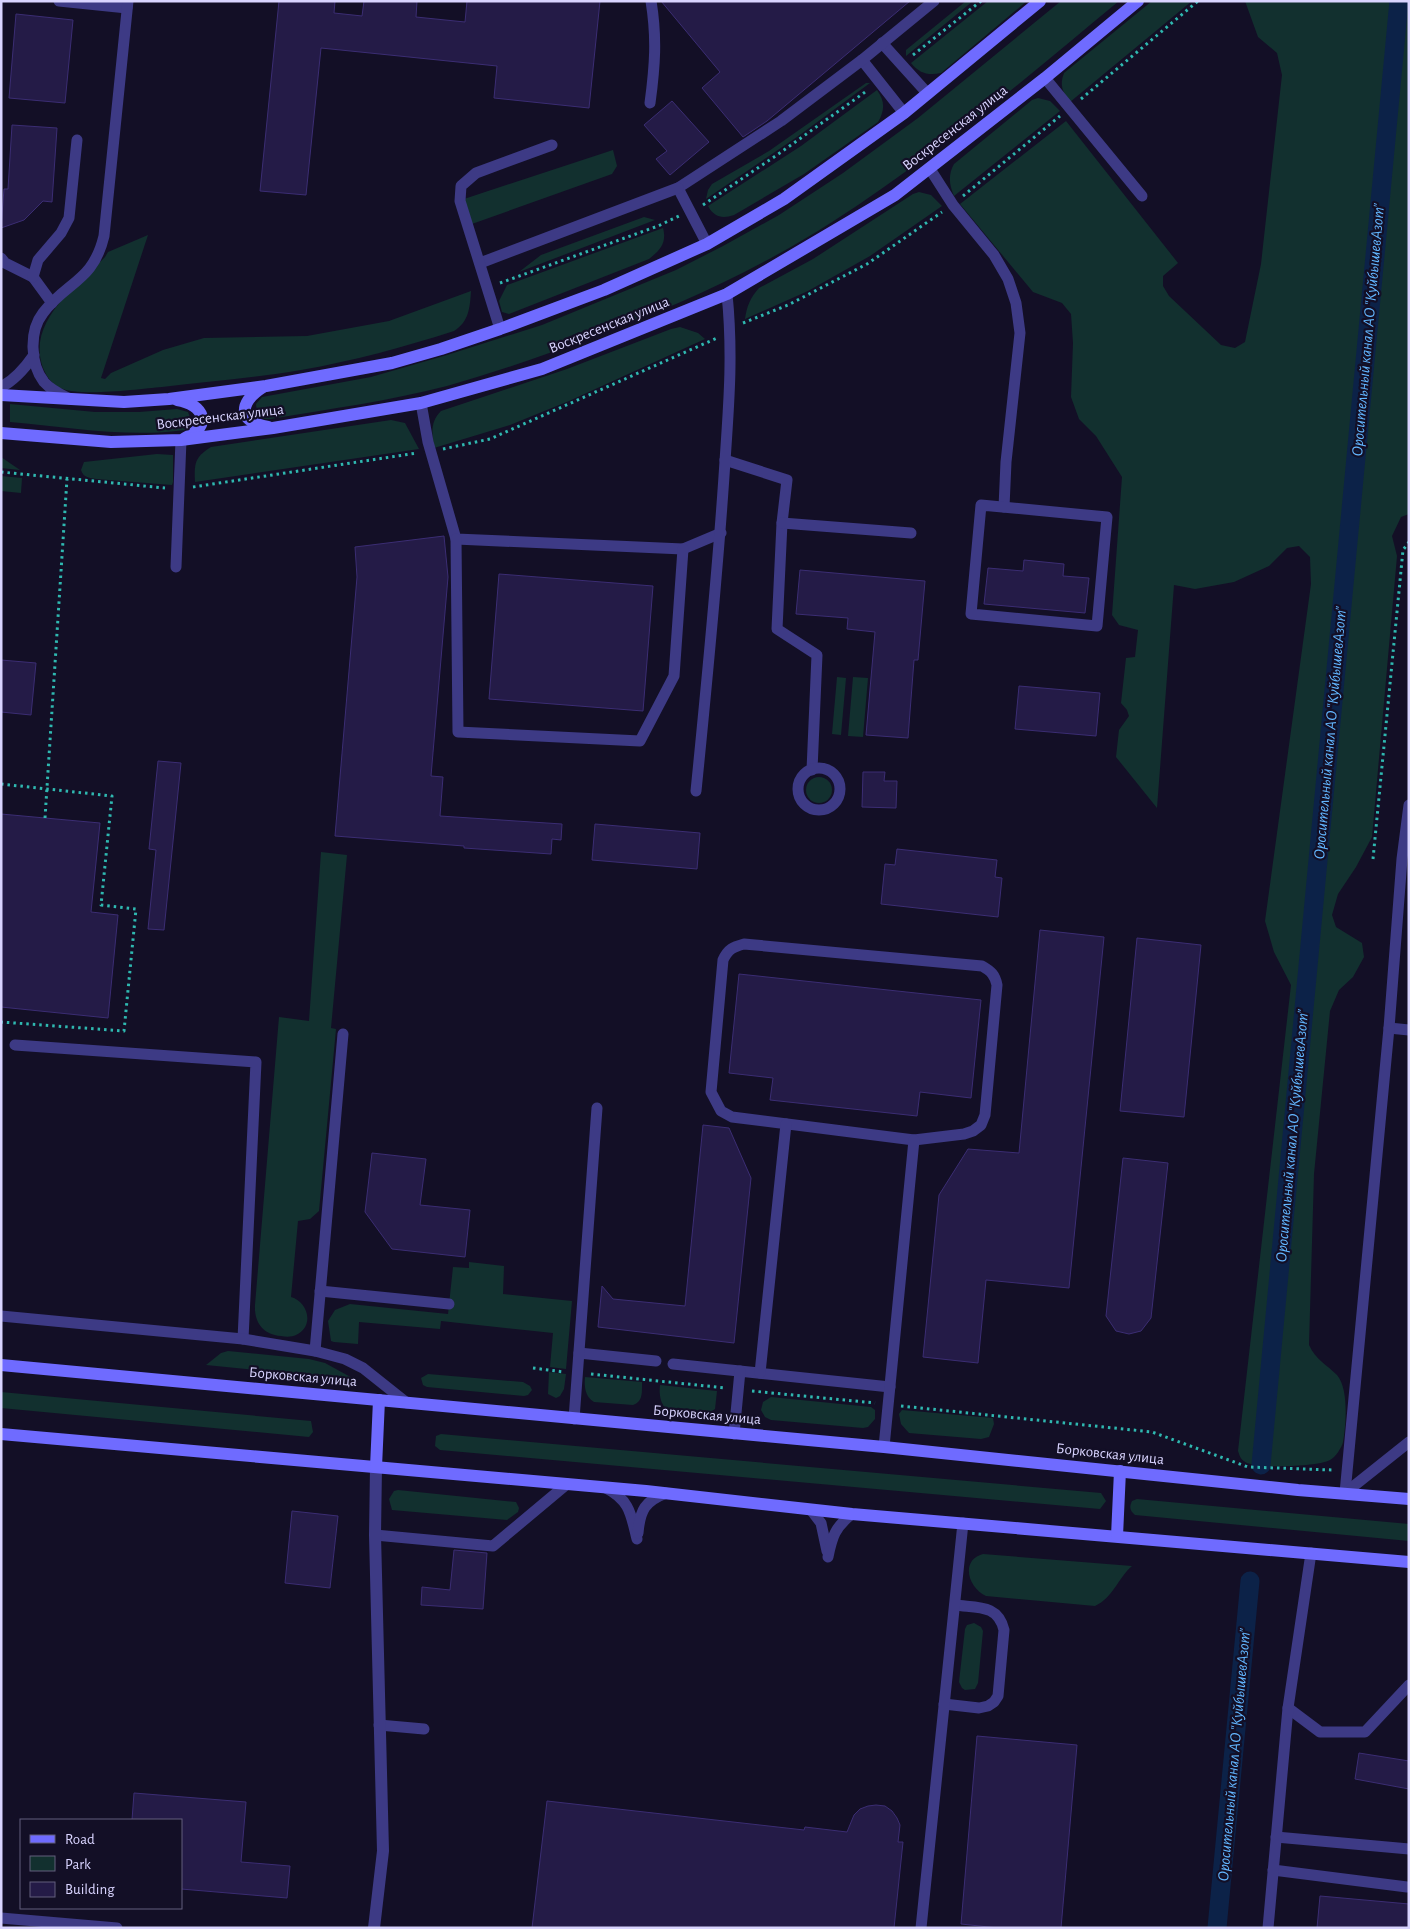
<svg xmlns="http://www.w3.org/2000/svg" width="1410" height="1929" viewBox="0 0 1410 1929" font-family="'Alegreya Sans',sans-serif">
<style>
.green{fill:#12302f}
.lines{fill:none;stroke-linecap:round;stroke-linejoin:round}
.canal{stroke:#0c2248;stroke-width:19}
.building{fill:#241b47;stroke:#3b2d73}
.path{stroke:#2fb8b0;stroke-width:3;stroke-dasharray:2.5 4;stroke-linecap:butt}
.service{stroke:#3d3a85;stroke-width:11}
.minor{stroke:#3d3a85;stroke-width:12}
.secondary{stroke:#6f6bff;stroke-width:12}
.labels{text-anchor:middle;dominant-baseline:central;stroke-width:4.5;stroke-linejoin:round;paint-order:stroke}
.street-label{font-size:15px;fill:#d9d4ff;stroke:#130f26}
.water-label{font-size:16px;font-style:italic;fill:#62b6ff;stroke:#130f26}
</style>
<rect width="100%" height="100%" fill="#130f26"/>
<g class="green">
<path d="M 966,1 L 973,1 L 906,56 L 906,50 Z"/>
<path d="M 988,1 L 1027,1 L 941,73 C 928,76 919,73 911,63 Z"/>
<path d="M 1061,1 L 1119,1 C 1026,78 934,157 832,222 C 757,270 677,306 593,337 C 545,355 497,372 447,386 C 389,401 329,409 271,419 L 264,419 L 257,413 L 256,404 L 262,397 L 371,377 L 447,355 L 542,325 L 676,270 L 723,246 L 779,215 L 843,173 L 918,118 Z"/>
<path d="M 1152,1 L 1192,1 L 1070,102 C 1063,92 1059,86 1064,73 Z"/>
<path d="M 1245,1 L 1409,1 L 1409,514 L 1401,517 L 1392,536 L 1397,556 L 1372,837 L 1356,867 L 1338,894 L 1332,915 L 1336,927 L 1362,943 L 1364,957 L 1353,977 L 1339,990 L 1330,1011 L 1314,1174 L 1309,1345 C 1316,1360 1326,1364 1337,1375 C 1349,1389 1346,1425 1343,1442 C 1342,1447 1335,1458 1330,1460 C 1317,1467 1261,1468 1247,1463 C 1241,1460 1240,1457 1238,1451 L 1291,985 L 1274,952 L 1265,921 L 1311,584 L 1310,557 L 1299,546 L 1287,548 L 1269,566 L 1234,582 L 1195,589 L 1174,585 L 1157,808 L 1116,757 L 1119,730 L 1129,716 L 1127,710 L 1121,703 L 1126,658 L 1135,657 L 1138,630 L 1119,625 L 1112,615 L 1122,477 L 1096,436 L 1079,419 L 1071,397 L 1073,343 L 1071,314 L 1062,303 L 1033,292 L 960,204 L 1066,121 L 1178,263 L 1163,276 L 1163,286 L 1169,296 L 1221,345 L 1235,348 L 1245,342 L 1261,264 L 1282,75 L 1277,53 L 1258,37 Z"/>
<path d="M 866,83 L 870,83 L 797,137 L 706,199 L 708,190 L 712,184 L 769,151 Z"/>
<path d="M 877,90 C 885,101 885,110 878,122 L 804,174 L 734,215 C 722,219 714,217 708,206 L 801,146 Z"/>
<path d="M 1038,98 L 1050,101 L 1060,111 L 954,196 C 949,184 948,175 954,164 L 1032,100 Z"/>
<path d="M 613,150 L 617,166 L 612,174 L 469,225 L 464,199 Z"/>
<path d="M 919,192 L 931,195 L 942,206 L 870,256 L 808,291 L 745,319 C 747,306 750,298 759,288 L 813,259 L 913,194 Z"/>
<path d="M 644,217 L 655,220 L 519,272 L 541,255 Z"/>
<path d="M 663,228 C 667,243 660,250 649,259 L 509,314 L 502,312 L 499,301 L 507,285 Z"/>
<path d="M 148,235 L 101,378 L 105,379 L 111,373 L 163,350 L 204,338 L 307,336 L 389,321 L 471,291 C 470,307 469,322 454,331 C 404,347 353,361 301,370 C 254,378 208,381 162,387 C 139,389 80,397 60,388 C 51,384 45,374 42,365 C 28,320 78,285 105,257 L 108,252 Z"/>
<path d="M 680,327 L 698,333 L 705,339 L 569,401 L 510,425 L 434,448 C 432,433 430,422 441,411 L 567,369 L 671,329 Z"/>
<path d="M 10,404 L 95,412 L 139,412 L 177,409 L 188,412 L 192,423 L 185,430 C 128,438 67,427 10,422 Z"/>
<path d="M 391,420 L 405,423 L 419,449 L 195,482 C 194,463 195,457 211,447 Z"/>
<path d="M 157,454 L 173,455 L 173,482 L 172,485 L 96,479 C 89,478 83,477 81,470 L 84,462 Z"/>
<path d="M 1,457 L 20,470 L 1,468 Z"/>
<path d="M 1,476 L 22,478 L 21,493 L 1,491 Z"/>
<path d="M 837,677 L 846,678 L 841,735 L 832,734 Z"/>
<path d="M 853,677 L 868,678 L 863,737 L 848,736 Z"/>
<circle cx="819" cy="790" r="13"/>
<path d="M 321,852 L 347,855 L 331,1028 L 336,1029 L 319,1211 L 310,1219 L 298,1221 L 291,1297 C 308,1302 315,1326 296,1335 C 292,1337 286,1337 281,1336 C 263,1335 254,1322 255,1305 L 279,1017 L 309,1021 Z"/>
<path d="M 469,1262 L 504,1266 L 503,1294 L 572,1301 L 566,1369 L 550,1367 L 553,1333 L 441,1321 L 440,1329 L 359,1322 L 358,1344 L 334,1342 L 331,1341 L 328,1321 L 335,1310 L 350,1304 L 448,1314 L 453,1267 L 469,1268 Z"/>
<path d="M 228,1351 L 309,1359 L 325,1363 L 356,1380 L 206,1365 L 221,1353 Z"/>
<path d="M 549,1372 L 566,1374 L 564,1389 L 560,1396 L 556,1398 L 548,1394 Z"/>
<path d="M 428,1374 L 523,1382 L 530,1386 L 532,1390 L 528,1395 L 524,1396 L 427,1387 L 423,1385 L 421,1378 Z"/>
<path d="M 585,1377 L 642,1382 C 642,1392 643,1402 633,1405 L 594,1402 C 585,1397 584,1386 585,1377 Z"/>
<path d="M 660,1385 L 717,1391 L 715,1409 L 707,1414 L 668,1410 C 660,1405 659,1394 660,1385 Z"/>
<path d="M 1,1392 L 311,1421 L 313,1432 L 309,1437 L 1,1408 Z"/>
<path d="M 771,1397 L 871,1407 L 875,1410 L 875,1419 L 868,1427 L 863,1428 L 771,1420 L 765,1417 L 761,1410 L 763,1402 Z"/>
<path d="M 902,1410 L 993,1418 L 994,1424 L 989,1437 L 981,1439 L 909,1433 L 901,1424 L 899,1414 Z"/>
<path d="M 441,1434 L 1101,1493 L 1106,1501 L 1100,1509 L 440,1450 L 435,1446 L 436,1436 Z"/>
<path d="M 398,1490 L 516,1502 L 519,1508 L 518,1512 L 507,1520 L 392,1510 L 389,1499 L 394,1491 Z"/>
<path d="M 1137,1499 L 1409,1524 L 1409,1541 L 1135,1515 C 1130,1511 1129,1507 1132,1501 Z"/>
<path d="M 983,1554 L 1132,1566 C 1118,1578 1113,1598 1095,1606 L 986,1596 C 968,1588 960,1560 983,1554 Z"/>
<path d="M 974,1623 L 981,1627 L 983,1631 L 978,1683 L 975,1689 L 965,1690 L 962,1688 L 959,1682 L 965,1629 L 967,1625 Z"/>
</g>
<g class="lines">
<g class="canal">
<path d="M 1261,1465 L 1399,1"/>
<path d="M 1217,1928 L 1250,1581"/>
</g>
</g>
<g class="building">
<path d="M 279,1 L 335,1 L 334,13 L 362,16 L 364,1 L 417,1 L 416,17 L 465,22 L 467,1 L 600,1 L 589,108 L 494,98 L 497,66 L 321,48 L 306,195 L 260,191 Z"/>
<path d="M 661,1 L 910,1 L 767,121 L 743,137 L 702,88 L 720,72 Z"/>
<path d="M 16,14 L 73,20 L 65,103 L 9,98 Z"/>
<path d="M 672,101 L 709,142 L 670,175 L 656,159 L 667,151 L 644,125 Z"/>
<path d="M 12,125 L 57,128 L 52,202 L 43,201 L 24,220 L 1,228 L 4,189 L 8,189 Z"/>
<path d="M 444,536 L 448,577 L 431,776 L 443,777 L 440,816 L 562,824 L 561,840 L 552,839 L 551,854 L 464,848 L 464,846 L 335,836 L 357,577 L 355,547 Z"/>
<path d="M 1024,560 L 1064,564 L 1063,576 L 1089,578 L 1085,613 L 984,604 L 988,568 L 1023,571 Z"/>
<path d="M 800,570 L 925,581 L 918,660 L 914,660 L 908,738 L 866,735 L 875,632 L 847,629 L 848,618 L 796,614 Z"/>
<path d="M 499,574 L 653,586 L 643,711 L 489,699 Z"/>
<path d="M 1,660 L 36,663 L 31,715 L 1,712 Z"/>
<path d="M 1019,686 L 1100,693 L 1096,736 L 1015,729 Z"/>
<path d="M 158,761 L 181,763 L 164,930 L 148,929 L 156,850 L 149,849 Z"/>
<path d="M 863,772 L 885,772 L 884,781 L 897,781 L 896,808 L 862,807 Z"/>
<path d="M 1,814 L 100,823 L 91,912 L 118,915 L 108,1018 L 1,1007 Z"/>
<path d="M 595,824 L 700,833 L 697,869 L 592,860 Z"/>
<path d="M 897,849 L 997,860 L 995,877 L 1002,878 L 998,917 L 881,904 L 885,864 L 895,865 Z"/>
<path d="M 1040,930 L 1104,937 L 1069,1288 L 986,1280 L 978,1363 L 923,1357 L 939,1195 L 968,1149 L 1019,1153 Z"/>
<path d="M 1137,938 L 1201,945 L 1184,1117 L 1120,1111 Z"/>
<path d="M 739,974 L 981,1000 L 971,1098 L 920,1092 L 917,1116 L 770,1100 L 773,1078 L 729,1073 Z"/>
<path d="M 703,1125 L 729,1128 L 751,1178 L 734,1343 L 598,1327 L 602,1286 L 613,1299 L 685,1306 Z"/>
<path d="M 372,1153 L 426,1159 L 420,1205 L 470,1210 L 465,1257 L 392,1249 L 365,1212 Z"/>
<path d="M 1123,1158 L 1168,1163 L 1151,1318 L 1141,1331 L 1129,1334 L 1116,1331 L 1106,1316 Z"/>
<path d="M 292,1511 L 338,1516 L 330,1588 L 285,1583 Z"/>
<path d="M 454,1550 L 487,1553 L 483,1609 L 421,1605 L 422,1587 L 450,1590 Z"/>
<path d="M 977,1736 L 1077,1745 L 1061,1928 L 998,1928 L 961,1924 Z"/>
<path d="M 1359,1753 L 1409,1761 L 1409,1789 L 1355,1779 Z"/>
<path d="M 134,1793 L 246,1802 L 241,1862 L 290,1866 L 287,1898 L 181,1889 L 181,1820 L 132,1820 Z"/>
<path d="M 547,1801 L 804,1830 L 805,1827 L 847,1832 L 854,1815 L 860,1809 L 868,1806 L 876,1805 L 885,1806 L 892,1811 L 897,1818 L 900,1825 L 898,1842 L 903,1842 L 894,1928 L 532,1928 Z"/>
<path d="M 1320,1896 L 1409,1904 L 1409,1928 L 1317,1928 Z"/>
</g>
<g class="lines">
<g class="path">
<path d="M 913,55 L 981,1"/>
<path d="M 1081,99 L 1198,1"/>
<path d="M 963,196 L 1060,116"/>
<path d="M 703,205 L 777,155 L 868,90"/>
<path d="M 500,283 L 658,226 L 679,216"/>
<path d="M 743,323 L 788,305 L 867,264 L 942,212"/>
<path d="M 443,449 L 490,439 L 717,338"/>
<path d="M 1,472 L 165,488"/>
<path d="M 193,487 L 417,453"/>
<path d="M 1,784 L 112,796 L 101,905 L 136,909 L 124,1031 L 1,1022"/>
<path d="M 45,818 L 67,479"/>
<path d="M 1373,859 L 1403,550 L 1409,542"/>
<path d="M 533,1368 L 564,1372"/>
<path d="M 591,1374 L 726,1388"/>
<path d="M 752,1391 L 875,1403"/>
<path d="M 901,1406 L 1152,1432 L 1248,1467 L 1333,1470"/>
</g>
<g class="service">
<path d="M 59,1 L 127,8"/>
<path d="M 882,43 L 928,94"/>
<path d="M 862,60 L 904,113"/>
<path d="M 1045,78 L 1142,196"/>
<path d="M 650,103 C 655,66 657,38 651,1"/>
<path d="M 930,169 L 953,205 L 994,255 L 1008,279 L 1016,303 L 1020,333 L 1006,462 L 1004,507"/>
<path d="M 707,244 L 678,188 L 781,121 L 862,60 L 934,1"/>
<path d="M 1,258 L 5,263 L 33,277 L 52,303"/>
<path d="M 480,263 L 678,188"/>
<path d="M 33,277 L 38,260 L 61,233 L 69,218 L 77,140"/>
<path d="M 500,329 L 460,201 L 461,186 L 476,173 L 552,145"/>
<path d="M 1,387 C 15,380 25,368 34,355"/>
<path d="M 70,399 C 60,394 51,390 44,382 C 30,364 29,331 43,313 C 67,281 93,282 104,236 L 128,1"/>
<path d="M 421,403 L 428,442 L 456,539 L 683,549 L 721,533"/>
<path d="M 725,460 L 787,480 L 782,523 L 777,629 L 817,655 L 812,770"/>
<path d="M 981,505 L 1107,517 L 1097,626 L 971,614 Z"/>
<path d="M 782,523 L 911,533"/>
<path d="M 456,539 L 458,732 L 640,741 L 674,676 L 683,549"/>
<path d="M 176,567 L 181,440"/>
<circle cx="819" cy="789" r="21"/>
<path d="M 696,791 C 707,681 718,572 725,461 C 729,403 733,353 727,294"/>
<path d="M 744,944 L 982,966 C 991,971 995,975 997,985 L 985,1115 L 981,1125 L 973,1131 L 964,1134 L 914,1140 L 732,1117 L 721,1111 L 711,1092 L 723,960 C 728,949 733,947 744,944 Z"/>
<path d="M 1389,1028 L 1409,1030"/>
<path d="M 15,1045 L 256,1062 L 243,1339"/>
<path d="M 320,1291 L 449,1304"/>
<path d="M 1,1316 L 243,1339 L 315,1351 L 345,1359 L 363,1368 L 407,1403"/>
<path d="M 315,1351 L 343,1034"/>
<path d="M 579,1353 L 656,1361"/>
<path d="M 673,1364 L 890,1387"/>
<path d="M 760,1373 L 786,1124"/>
<path d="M 574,1419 L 597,1108"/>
<path d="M 734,1434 L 740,1371"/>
<path d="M 884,1447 L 914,1140"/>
<path d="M 606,1488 C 630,1500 631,1515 637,1539"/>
<path d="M 1345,1493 L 1389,1028 L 1402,859 L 1409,805"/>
<path d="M 1345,1493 L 1409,1442"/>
<path d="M 811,1510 L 821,1523 L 827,1551"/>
<path d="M 638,1533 C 640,1510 645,1501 666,1493"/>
<path d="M 375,1535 L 493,1546 L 567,1484"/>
<path d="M 828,1557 C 832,1537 835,1527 852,1514"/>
<path d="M 944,1704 L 979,1708 L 988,1706 L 994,1702 L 998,1696 L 1004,1630 C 998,1604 977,1608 955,1605"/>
<path d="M 1288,1708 L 1320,1732 L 1365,1732 L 1409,1685"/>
<path d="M 379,1725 L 424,1729"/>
<path d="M 1276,1837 L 1409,1849"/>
<path d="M 1273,1870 L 1407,1887"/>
<path d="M 1,1918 L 117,1928"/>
<path d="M 921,1928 L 963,1523"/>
<path d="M 1268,1928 L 1288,1708 L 1311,1553"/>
</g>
<path class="minor" d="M 374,1928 L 383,1851 L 375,1535 L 376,1467"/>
<g class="secondary">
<path d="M 263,387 C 240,402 236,421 268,427"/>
<path d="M 1,395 L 124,402 L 169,399 L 266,386 L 392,363 L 441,349 L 500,329 L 604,290 L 707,244 L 784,199 L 904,113 L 1040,1"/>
<path d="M 177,400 C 204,404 213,426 185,438"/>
<path d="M 1,433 L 111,442 L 181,440 L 273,428 L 421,403 L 542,369 L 727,294 L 895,195 L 1045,78 L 1138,1"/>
<path d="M 1,1365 L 884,1447 L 1298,1490 L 1409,1499"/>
<path d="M 1,1434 L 646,1491 L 852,1514 L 1409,1562"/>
<path d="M 376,1467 L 379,1400"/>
<path d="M 1117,1536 L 1120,1471"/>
</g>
</g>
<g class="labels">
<g class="street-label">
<text transform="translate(955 128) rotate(-38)">Воскресенская улица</text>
<text transform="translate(609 325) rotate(-22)">Воскресенская улица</text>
<text transform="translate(220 417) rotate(-7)">Воскресенская улица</text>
<text transform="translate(303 1377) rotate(5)">Борковская улица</text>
<text transform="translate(707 1415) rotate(5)">Борковская улица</text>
<text transform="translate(1110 1454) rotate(6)">Борковская улица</text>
</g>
<g class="water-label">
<text transform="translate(1368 330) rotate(-85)">Оросительный канал АО "КуйбышевАзот"</text>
<text transform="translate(1330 733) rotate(-85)">Оросительный канал АО "КуйбышевАзот"</text>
<text transform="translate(1292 1136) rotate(-85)">Оросительный канал АО "КуйбышевАзот"</text>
<text transform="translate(1234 1755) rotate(-85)">Оросительный канал АО "КуйбышевАзот"</text>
</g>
</g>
<rect width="1410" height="1929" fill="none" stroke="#d9d4ff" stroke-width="5"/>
<rect x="20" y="1819" width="162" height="90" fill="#130f26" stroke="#625e7d"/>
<rect x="30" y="1835" width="25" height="8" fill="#6f6bff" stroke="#625e7d"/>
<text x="65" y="1844" font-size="15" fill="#d9d4ff">Road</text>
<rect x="30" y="1856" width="25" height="15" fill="#12302f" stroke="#625e7d"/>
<text x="65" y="1869" font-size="15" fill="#d9d4ff">Park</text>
<rect x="30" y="1882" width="25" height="15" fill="#241b47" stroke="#625e7d"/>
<text x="65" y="1894" font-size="15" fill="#d9d4ff">Building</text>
</svg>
